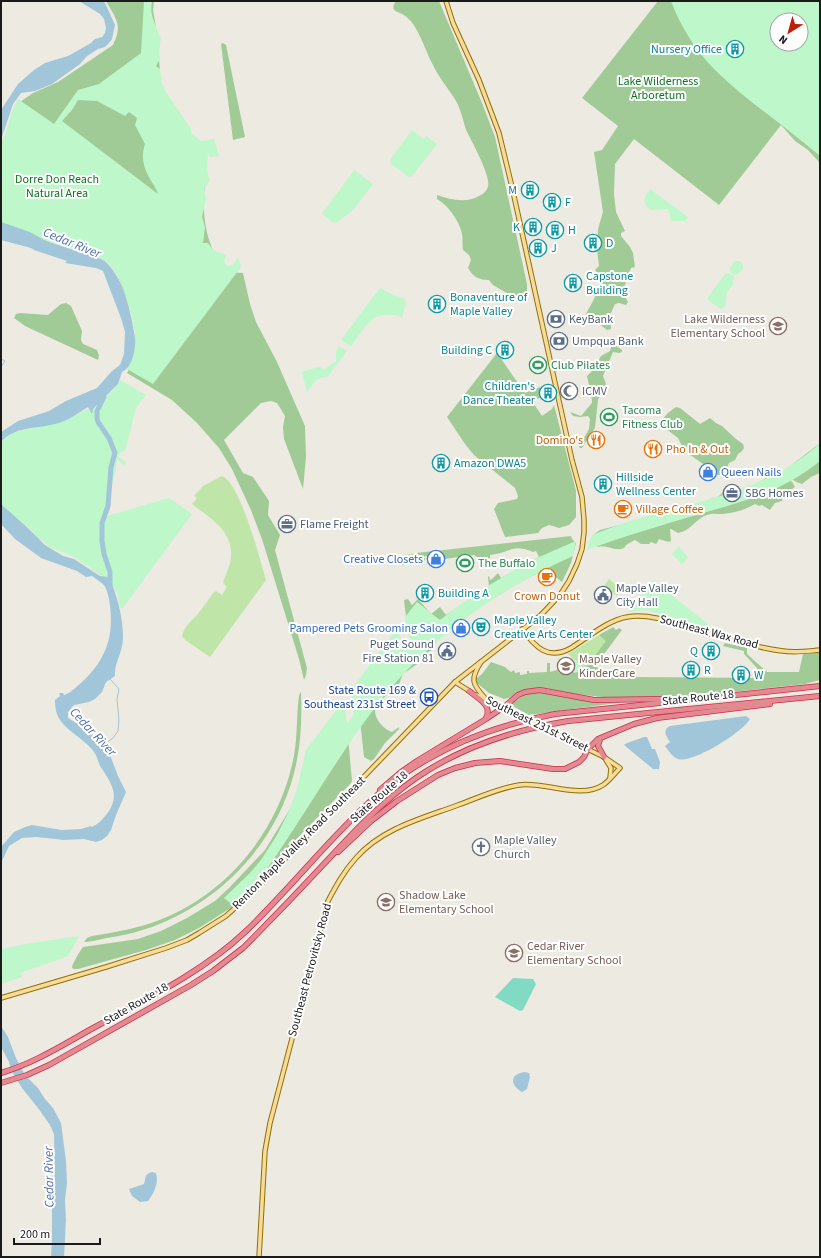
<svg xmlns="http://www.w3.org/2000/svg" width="821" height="1258" viewBox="0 0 821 1258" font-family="'Source Sans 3',sans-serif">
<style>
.grass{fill:#bfe6a8}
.forest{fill:#a0cb97}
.park{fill:#bef7c9;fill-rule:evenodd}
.pitch{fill:#81dac2}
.water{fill:#a2c6d9}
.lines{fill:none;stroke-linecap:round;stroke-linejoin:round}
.stream{stroke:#a2c6d9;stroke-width:1}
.river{stroke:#a2c6d9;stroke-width:5}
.major-casing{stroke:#8e7105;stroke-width:5.5}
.highway-casing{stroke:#d0294e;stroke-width:6}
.major{stroke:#f8db9a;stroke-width:3.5}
.highway{stroke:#e38a90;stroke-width:4.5}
.major-bridge-casing{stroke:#8e7105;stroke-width:5.5;stroke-linecap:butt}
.major-bridge{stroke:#f8db9a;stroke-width:3.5}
.labels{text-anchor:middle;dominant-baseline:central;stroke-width:4;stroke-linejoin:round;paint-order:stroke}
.culture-label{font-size:12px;fill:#0d838f;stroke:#fff;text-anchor:start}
.park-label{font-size:12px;fill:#0e7423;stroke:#fff}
.service-label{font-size:12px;fill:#4e5e75;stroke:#fff;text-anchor:start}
.education-label{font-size:12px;fill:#785e54;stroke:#fff;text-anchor:start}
.leisure-label{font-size:12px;fill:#27864d;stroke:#fff;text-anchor:start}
.worship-label{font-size:12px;fill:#5b616d;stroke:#fff;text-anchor:start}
.food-label{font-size:12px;fill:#c56008;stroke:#fff;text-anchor:start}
.shop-label{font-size:12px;fill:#366cbe;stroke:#fff;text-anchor:end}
.street-label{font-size:12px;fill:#1b1b1b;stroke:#fff}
.transit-label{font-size:12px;fill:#164399;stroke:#fff;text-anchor:end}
.water-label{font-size:13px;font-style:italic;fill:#4c6ea7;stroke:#fff}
</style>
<rect width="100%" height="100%" fill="#edeae1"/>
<g class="grass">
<path d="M 222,476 C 240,482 260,560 266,580 L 210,657 L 185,640 L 182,636 C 184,627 191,621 197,615 C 203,608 208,600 213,593 L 216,591 L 222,595 L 227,587 L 223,583 C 225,574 231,566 231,556 C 233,531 209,517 192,504 L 197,498 L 194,496 L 203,486 Z"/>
<path d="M 416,553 L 413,560 C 408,560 406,566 402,566 L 401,558 L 403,555 Z"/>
<path d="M 609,579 L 622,590 L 617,596 L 604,586 Z"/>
<path d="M 599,635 L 607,641 L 581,674 L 577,672 L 582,666 L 568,654 Z"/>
</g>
<g class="forest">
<path d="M 106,1 L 154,1 L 153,10 L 157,33 L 161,85 L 205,186 C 200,212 208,274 243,273 L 250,304 L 256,322 L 277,362 L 305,426 L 306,457 L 303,489 L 284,439 L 283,427 L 285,416 L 277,403 L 271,401 L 261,403 L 224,440 L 243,473 L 253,477 L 269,501 L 268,515 L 280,535 L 275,550 L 307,668 L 306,675 L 304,680 L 299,659 L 262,539 L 251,510 L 232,469 L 219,448 L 197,423 L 172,400 L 127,373 L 131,366 L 137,346 L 135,320 L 115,267 L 20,102 L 33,93 L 58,82 L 113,45 C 123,25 116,19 106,1 Z"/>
<path d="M 396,1 L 439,1 L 482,103 L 495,137 L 527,284 L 527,291 L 522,296 L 515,298 L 493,285 L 489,280 C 479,280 473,277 468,268 L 471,260 L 469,255 L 463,250 C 462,245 463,239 462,234 C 460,222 448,205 437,199 L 437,195 C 449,199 460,202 472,199 C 478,197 487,193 488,186 C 491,176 471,140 466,130 C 463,120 461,110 456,101 C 449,89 439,78 433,65 C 426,52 421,35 413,24 C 411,21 407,17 404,15 C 397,11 389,11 396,1 Z"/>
<path d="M 658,1 L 712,1 L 820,76 L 820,163 L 808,150 L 795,141 L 781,125 L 719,205 L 634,139 L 615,164 L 614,194 L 616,212 L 625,231 L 621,233 L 621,236 L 630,247 L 633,253 L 635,267 L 631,268 L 628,275 L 628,278 L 622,291 L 628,302 L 626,305 L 619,303 L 615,304 L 611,313 L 611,329 L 607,330 L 586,314 C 591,303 608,281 595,270 L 599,266 L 597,249 L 598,229 L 603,212 L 594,152 L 602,150 L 618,126 L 582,98 Z"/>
<path d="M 223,43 L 226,45 L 245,137 L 233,140 L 221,44 Z"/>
<path d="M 66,303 L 71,306 L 82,331 L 81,340 L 83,344 L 97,350 L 99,356 L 98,360 L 25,326 L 14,318 L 16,314 L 20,313 L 48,315 L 61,304 Z"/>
<path d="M 612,344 L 614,344 L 622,350 L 622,352 L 619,353 L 613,352 L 603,376 L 606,384 L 598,400 L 595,428 L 582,448 L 580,448 L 579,447 L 580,445 L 589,429 L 590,419 L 588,416 L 580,417 L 573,416 L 570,412 L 581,416 L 592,403 L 592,400 L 587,376 L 592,371 L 601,356 L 610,351 Z"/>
<path d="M 497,353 L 525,393 L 540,387 L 541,397 L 535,400 L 534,404 L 542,416 L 552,409 L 554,405 L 576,491 L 576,517 L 569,525 L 559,528 L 549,525 L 542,528 L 538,533 L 505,537 L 494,509 L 498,503 L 517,499 L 518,496 L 515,488 L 474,455 L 465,444 L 447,417 Z"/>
<path d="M 676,407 L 680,408 L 700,424 L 710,418 L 716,423 L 722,426 L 736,439 L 743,444 L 744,448 L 742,451 L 738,454 L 735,460 L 729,463 L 726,471 L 723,474 L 718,475 L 713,473 L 706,466 L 686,452 L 683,448 L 678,438 L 661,425 C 662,417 670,411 676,407 Z"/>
<path d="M 820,443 L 820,473 L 811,477 L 802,484 C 794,482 788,477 785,470 Z"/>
<path d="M 781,472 L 793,483 L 795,487 L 783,495 L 782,501 L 775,503 L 770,510 L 762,505 L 759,506 L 755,504 C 745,510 734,513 722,514 C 717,514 712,513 707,515 C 695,519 691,531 678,533 L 671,529 L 670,529 L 671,541 C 668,543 663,540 659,539 L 657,543 L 656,544 L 651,542 L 649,544 L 641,544 L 635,540 L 626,545 L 624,548 C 615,552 606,544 598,547 L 590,541 L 593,535 L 600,530 L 696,505 L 713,498 L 717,498 L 724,491 L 727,496 L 755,485 L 769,476 Z"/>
<path d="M 571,536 L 572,539 L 576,543 L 571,563 L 562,582 L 553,575 L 548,568 C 503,590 469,612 431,646 L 433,649 L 427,653 L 415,644 L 408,633 L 404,600 L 408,599 L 412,605 L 418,599 L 431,614 L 440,607 L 446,615 L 489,587 L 488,577 L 489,576 L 490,580 L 492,579 L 498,573 L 501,578 L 539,557 L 536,551 L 533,552 C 512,543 510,553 490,555 L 490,558 L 488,559 L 489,565 L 482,568 L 480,559 L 474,555 L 444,559 L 444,556 L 425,556 L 425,561 L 422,561 L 420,560 L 413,560 L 416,553 Z"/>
<path d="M 613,627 L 616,630 L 619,628 L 622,630 L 595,666 L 604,672 L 636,672 L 637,677 L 758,678 L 757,668 L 744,654 L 744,651 L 723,646 L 725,643 L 747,648 L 747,654 L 767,672 L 799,672 L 803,654 L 820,652 L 820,680 L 805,684 L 705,695 L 611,698 L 576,694 L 540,687 L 522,690 L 509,698 L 504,699 L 489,693 L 477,683 L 477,678 L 482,674 L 491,662 L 505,667 L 511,672 L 514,670 L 515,673 L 520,672 L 520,675 L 527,674 L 527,671 L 529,671 L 529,673 L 547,672 L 547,663 L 550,663 L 550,672 L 557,670 L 559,673 L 577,672 L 581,674 L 606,641 L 599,635 Z"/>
<path d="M 416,656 L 421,660 L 420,662 L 403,674 L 397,689 C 387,693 380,700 375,711 C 375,719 384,730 392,732 L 399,727 L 399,729 L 385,743 L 374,759 L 371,761 L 364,757 L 360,720 Z"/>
<path d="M 301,692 C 302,719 301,747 294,773 C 276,844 220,902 152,927 C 135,933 119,936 102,939 C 96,940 90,942 84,942 L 87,938 L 92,936 C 116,932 140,928 162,919 C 228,892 276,833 292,765 C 298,742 296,719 299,695 Z"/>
<path d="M 532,692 L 540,692 L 624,702 L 529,715 L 511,705 L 512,703 L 524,695 Z"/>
<path d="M 348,737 L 352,781 L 351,783 L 279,857 L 238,902 L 229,909 L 199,928 L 175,940 L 146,950 L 78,969 L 74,969 L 72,968 C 72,964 80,951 83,947 L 138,939 L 161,931 L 187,918 L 215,901 L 229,888 L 265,850 L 293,804 Z"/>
</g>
<g class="park">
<path d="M 144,1 L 152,1 C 149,16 156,24 160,37 L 161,37 L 159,51 L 160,59 L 156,66 L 160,69 L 162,84 L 166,92 L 191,129 L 191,133 L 201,141 L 214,139 L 219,156 L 209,157 L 208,152 C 208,157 207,163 207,168 C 208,179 213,179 204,189 L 206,199 L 202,217 L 205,227 L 203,243 L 208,243 L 214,251 L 226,255 L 224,262 L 227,266 L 233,265 L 237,258 L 239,259 L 241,267 L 153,384 L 127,369 C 138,352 136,332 131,313 C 121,277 115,258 76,248 C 67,245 58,245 49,242 C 33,236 17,229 1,223 L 1,144 C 9,130 9,113 18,99 L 54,124 L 78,90 L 99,84 L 141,53 ZM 78,100 L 97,101 L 125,116 L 129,112 L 137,118 L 135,125 L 145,144 C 141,156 143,166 149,177 C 152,183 156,187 158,194 L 62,121 L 72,110 Z"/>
<path d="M 671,1 L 820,1 L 820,67 L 818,70 L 820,72 L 820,156 C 801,140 782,125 762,110 C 720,77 691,53 671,1 ZM 777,20 L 801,20 L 801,44 L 777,44 Z"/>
<path d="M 412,130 L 424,139 L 426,136 L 437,144 L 412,176 L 409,177 L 391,164 L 390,160 Z"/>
<path d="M 354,170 L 373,184 L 353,210 L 336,223 L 332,222 L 322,214 Z"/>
<path d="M 650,189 L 688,217 L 686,221 L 671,221 L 669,211 L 667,209 L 651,210 C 641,203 644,197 650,189 Z"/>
<path d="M 735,261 L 739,261 L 743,264 L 743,268 L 738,274 L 734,275 L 731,272 L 730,268 Z"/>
<path d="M 727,273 L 734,276 L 733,284 L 727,292 L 725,307 L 721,309 L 708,300 L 708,297 L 725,274 Z"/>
<path d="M 380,288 L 391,294 L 405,299 L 406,303 L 402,317 C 371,309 368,324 351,346 L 341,340 Z"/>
<path d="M 339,346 L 347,351 L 328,376 L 316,380 L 307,392 L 302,372 L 318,367 L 325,369 L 336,361 L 336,352 Z"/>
<path d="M 120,380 L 146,395 L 136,408 L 125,451 L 121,452 L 118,456 L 126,462 L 125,466 L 118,460 L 116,463 L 116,470 L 110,489 L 110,511 L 107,516 L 169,498 L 192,514 L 122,609 L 119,605 L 118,594 L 111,583 L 75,557 L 50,547 L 43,541 L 36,537 L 32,530 L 15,518 L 1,503 L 1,443 L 8,436 L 14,432 L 63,422 L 83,411 L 98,406 L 116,387 Z"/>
<path d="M 820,443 L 820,461 C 786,489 751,499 710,511 C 669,523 627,535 587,550 L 592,535 C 610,528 628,521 647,516 C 709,499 771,488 820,443 Z"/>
<path d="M 576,541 L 573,556 C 500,588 435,634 384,696 C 337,755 301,823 256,884 L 235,907 L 224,898 L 250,873 L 261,860 L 277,835 L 289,811 L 297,789 L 306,750 L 344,700 L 347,724 L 354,714 L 351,690 L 398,627 C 398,636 402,643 409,649 L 414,644 L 407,633 L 405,617 L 417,602 L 440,620 C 482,587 526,561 576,541 Z"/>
<path d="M 679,546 L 688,558 L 682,564 L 672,554 Z"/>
<path d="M 653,580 L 714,629 L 646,610 L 628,612 Z"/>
<path d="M 558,658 L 572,658 L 582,666 L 577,672 L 574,673 L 573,661 L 559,662 Z"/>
<path d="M 79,936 L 68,956 L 23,972 L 21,974 L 22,977 L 1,984 L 1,949 L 26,944 Z"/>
</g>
<path class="pitch" d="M 513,978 L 533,979 L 536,984 L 523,1010 L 520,1011 L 495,997 Z"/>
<g class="water">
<path d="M 79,1 L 103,1 L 105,3 L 115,25 L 112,39 L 109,43 L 105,47 L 98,49 L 87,56 L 80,64 L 52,84 L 35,91 L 21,93 L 13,104 L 1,140 L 1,110 L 18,84 L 34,70 L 45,63 L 68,56 L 91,43 L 95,39 L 102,37 L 105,33 L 106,28 L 104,19 L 100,14 Z"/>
<path d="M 1,222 C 10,225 18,228 27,231 C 35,234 41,239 49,242 C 63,247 78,251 92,256 C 96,258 100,258 103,260 C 124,275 131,314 135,337 C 136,348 133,367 122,372 L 118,384 L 93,409 L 92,414 L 88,407 C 78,413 68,421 55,424 C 36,429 15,426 1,442 L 1,432 L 18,421 L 49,411 L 66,401 L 97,388 L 112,371 L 120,365 L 124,354 L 125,332 L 121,318 L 103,271 L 96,268 L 65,263 L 67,261 L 34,250 L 31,248 L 1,240 Z"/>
<path d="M 1,504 L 30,530 L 45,545 L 63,556 L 74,559 L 100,576 L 108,577 C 117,591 126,628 122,646 C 120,656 114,666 115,676 L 106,682 L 102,692 L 95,699 L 89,702 L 74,705 L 68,712 L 68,718 L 83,727 L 100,743 L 110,755 L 118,776 L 126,792 L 116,815 L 111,830 L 107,836 L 102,840 L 96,842 L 84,839 L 64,840 L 36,837 L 22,838 L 9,846 L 1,863 L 1,847 L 14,832 L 25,827 L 32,825 L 62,830 L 81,829 L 91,826 L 92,827 C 98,824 101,821 106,815 C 121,796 112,784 100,766 C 98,761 97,756 94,752 C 86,740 68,732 60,720 C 56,714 55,707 55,700 L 60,696 L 59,693 L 63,693 L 64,695 C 71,693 76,687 81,683 C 105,661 114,638 110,606 C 109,599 108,591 104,585 C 101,582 96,579 92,576 L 86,577 L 77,571 L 41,558 L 15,539 L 1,524 Z"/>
<path d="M 746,716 L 750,719 C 743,732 692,764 678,759 C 672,757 669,751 665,746 L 670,742 C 666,736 662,730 670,726 Z"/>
<path d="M 644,737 L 647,737 L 652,749 L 655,749 L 660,762 L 659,769 L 653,769 L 624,745 L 627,743 Z"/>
<path d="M 1,1026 L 8,1037 L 16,1058 L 25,1075 L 38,1088 L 45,1099 L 53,1108 L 61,1123 L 66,1161 L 67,1183 L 65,1200 L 66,1220 L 64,1257 L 51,1257 L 52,1240 L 52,1206 L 55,1195 L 54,1134 L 50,1125 L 38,1108 L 22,1088 L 11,1070 L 9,1062 L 1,1047 Z"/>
<path d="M 525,1072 L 529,1073 L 530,1077 L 527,1089 L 522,1092 C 510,1085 509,1074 525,1072 Z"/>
<path d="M 152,1172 L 156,1173 C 159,1183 154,1193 148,1201 L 140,1202 L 132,1196 L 129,1189 L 144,1184 C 146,1178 144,1174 152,1172 Z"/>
</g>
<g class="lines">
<g class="stream">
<path d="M 1,359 L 5,361 L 1,367"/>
<path d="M 102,746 L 113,738 L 118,731 L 119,720 L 117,699 L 119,689 L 110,679"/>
</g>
<path class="river" d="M 104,397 L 97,411 L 97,418 L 98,422 L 109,438 L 115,453 L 111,467 L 108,506 L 102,523 L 102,541 L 104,554 L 110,572 L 110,586"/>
<defs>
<g id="major">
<path d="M 522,629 C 535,647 548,661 571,648 C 587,638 608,620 627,617 C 650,612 680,625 703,632 C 730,639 756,648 783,651 C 795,653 808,651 820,650"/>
<path d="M 481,662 C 470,679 472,684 485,698"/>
<path d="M 455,682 L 471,692"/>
<path d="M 477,695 L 514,713"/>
<path d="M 606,760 L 611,768 L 610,778"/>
<path d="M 1,998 L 106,967 L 166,948 L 187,940 L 199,933 L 226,916 L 256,889 L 455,682 L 540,616 L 560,595 L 569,581 L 577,564 L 582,549 L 584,532 L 584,520 L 582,497 L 572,460 L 512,187 L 499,133 L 479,80 L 453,23 L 446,1"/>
<path d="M 259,1257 L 265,1151 L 270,1123 L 328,901 C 336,886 344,871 356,858 C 382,828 423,818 458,805 C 478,798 498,788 519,785 C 544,781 580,800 603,785 C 609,781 614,774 620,768 L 604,757 L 550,731"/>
</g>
<g id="highway">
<path d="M 469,691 C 478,698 493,706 486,718"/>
<path d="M 600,739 L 598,746 L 604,757"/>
<path d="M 380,790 L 401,772 L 417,761 L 486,719 L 504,707 L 518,695 L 525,692 L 540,690 L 594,700 L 666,699"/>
<path d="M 338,852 L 371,821 L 397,801 L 438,775 L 455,768 L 475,763 L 500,761 L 553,769 L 565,769 L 579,762 L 584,757 L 588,749 L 598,739 L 634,724 L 657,718 L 770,704"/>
<path d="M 1,1073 C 35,1063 64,1044 95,1027 C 145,1000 204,971 245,932 C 291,888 329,838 376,796 C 426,752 490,726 555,714 L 820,686"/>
<path d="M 1,1083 L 27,1075 L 49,1065 L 191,985 L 213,971 L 243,948 C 270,921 297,893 323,865 C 352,834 380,803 416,778 C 461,747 514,730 568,721 L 820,696"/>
</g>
</defs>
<use href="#major" class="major-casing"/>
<use href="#highway" class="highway-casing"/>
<use href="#major" class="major"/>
<use href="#highway" class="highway"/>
<defs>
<path id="major-bridge" d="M 514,713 L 550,731"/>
</defs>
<use href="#major-bridge" class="major-bridge-casing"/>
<use href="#major-bridge" class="major-bridge"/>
</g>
<defs>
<symbol id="building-ring" viewBox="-11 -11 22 22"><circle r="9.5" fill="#fff" stroke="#0f9aa8" stroke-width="1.5"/><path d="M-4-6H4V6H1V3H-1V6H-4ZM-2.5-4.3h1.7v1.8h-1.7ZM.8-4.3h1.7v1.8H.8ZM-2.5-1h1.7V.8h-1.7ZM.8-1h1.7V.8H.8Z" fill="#0f9aa8"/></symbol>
<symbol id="bank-ring" viewBox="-11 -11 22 22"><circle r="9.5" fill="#fff" stroke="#5c6f8a" stroke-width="1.5"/><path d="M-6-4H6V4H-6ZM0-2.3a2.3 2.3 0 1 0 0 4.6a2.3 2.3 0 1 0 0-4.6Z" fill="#5c6f8a"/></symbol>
<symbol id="school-ring" viewBox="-11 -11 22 22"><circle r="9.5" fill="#fff" stroke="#8d6e63" stroke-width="1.5"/><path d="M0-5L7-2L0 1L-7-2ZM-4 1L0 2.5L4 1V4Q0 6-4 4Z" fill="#8d6e63"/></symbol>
<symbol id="stadium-ring" viewBox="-11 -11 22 22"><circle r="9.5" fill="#fff" stroke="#2e9e5b" stroke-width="1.5"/><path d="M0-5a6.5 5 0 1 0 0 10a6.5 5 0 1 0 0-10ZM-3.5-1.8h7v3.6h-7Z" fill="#2e9e5b"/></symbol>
<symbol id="mosque-ring" viewBox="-11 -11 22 22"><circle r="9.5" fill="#fff" stroke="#6b7280" stroke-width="1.5"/><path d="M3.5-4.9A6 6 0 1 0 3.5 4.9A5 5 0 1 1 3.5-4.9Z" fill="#6b7280"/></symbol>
<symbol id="restaurant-ring" viewBox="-11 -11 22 22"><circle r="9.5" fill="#fff" stroke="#e8710a" stroke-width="1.5"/><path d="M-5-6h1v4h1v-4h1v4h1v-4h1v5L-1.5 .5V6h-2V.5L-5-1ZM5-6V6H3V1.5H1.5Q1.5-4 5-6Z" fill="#e8710a"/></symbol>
<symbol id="shop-ring" viewBox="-11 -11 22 22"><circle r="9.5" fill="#fff" stroke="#3f7fe0" stroke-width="1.5"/><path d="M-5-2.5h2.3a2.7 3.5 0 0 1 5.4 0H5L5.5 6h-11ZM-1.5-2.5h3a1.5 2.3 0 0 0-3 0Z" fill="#3f7fe0"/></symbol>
<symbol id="office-ring" viewBox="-11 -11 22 22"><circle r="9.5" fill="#fff" stroke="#5c6f8a" stroke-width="1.5"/><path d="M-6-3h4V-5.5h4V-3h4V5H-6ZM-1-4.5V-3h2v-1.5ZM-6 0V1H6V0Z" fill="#5c6f8a"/></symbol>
<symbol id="cafe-ring" viewBox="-11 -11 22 22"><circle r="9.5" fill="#fff" stroke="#e8710a" stroke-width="1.5"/><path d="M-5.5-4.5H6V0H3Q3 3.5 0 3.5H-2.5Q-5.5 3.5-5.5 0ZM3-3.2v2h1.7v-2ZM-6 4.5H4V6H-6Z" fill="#e8710a"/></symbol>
<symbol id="civic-ring" viewBox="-11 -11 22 22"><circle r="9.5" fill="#fff" stroke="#5c6f8a" stroke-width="1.5"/><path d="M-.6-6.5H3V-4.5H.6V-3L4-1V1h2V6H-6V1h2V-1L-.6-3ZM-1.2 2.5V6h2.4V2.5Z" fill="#5c6f8a"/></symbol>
<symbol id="theatre-ring" viewBox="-11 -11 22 22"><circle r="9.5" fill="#fff" stroke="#0f9aa8" stroke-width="1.5"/><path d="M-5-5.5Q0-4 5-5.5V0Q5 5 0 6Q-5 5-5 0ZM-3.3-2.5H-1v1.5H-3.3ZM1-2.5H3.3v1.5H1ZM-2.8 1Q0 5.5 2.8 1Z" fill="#0f9aa8"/></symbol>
<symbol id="bus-ring" viewBox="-11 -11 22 22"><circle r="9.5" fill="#fff" stroke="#1a4fb4" stroke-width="1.5"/><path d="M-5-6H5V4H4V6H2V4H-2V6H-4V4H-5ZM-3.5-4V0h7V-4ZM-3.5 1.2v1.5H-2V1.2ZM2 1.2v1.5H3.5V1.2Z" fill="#1a4fb4"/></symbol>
<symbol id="church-ring" viewBox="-11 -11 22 22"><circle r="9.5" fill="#fff" stroke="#6b7280" stroke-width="1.5"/><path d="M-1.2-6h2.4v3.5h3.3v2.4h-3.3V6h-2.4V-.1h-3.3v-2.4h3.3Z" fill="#6b7280"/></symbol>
</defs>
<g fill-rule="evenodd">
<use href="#building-ring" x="725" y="39" width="20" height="20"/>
<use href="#building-ring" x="520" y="180" width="20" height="20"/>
<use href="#building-ring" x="542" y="192" width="20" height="20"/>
<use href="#building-ring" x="523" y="217" width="20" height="20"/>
<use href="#building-ring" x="545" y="220" width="20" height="20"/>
<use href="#building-ring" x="583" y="233" width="20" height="20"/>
<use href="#building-ring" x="528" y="238" width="20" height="20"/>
<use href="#building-ring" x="563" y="273" width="20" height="20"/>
<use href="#building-ring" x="427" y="294" width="20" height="20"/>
<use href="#bank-ring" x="546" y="309" width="20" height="20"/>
<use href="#school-ring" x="768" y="316" width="20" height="20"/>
<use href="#bank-ring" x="549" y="331" width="20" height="20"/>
<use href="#building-ring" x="495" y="340" width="20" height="20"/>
<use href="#stadium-ring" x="528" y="355" width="20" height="20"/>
<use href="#mosque-ring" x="559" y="381" width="20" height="20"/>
<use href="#building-ring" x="538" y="383" width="20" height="20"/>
<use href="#stadium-ring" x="599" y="407" width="20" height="20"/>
<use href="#restaurant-ring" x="586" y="430" width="20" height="20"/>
<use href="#restaurant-ring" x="643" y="439" width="20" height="20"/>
<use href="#building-ring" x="431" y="453" width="20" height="20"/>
<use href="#shop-ring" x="698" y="462" width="20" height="20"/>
<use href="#building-ring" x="593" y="474" width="20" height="20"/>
<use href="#office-ring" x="722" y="483" width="20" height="20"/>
<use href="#cafe-ring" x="613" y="499" width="20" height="20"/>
<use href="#office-ring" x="277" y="514" width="20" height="20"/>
<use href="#shop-ring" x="426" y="549" width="20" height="20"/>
<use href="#stadium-ring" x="455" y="553" width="20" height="20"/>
<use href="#cafe-ring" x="537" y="567" width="20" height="20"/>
<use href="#building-ring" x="415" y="583" width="20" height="20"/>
<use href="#civic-ring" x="593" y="585" width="20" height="20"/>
<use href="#theatre-ring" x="471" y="617" width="20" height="20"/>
<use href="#shop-ring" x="451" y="618" width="20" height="20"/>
<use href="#civic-ring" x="437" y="641" width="20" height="20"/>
<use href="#building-ring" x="701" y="641" width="20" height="20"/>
<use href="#school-ring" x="556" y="656" width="20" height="20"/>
<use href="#building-ring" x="681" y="660" width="20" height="20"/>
<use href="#building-ring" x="731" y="665" width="20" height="20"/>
<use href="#bus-ring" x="419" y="687" width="20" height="20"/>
<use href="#church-ring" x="471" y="837" width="20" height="20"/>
<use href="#school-ring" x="376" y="892" width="20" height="20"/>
<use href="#school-ring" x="504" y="943" width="20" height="20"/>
</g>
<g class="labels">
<g class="culture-label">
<text x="722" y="49" text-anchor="end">Nursery Office</text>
<text x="517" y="190" text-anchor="end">M</text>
<text x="565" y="202">F</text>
<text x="520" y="227" text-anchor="end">K</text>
<text x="568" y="230">H</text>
<text x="606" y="243">D</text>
<text x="551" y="248">J</text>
<text x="586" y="276">Capstone<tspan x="586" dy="14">Building</tspan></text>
<text x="450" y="297">Bonaventure of<tspan x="450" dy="14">Maple Valley</tspan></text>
<text x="492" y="350" text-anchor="end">Building C</text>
<text x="535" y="386" text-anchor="end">Children's<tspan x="535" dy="14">Dance Theater</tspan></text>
<text x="454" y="463">Amazon DWA5</text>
<text x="616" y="477">Hillside<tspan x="616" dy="14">Wellness Center</tspan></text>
<text x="438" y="593">Building A</text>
<text x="494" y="620">Maple Valley<tspan x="494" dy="14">Creative Arts Center</tspan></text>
<text x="698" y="651" text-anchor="end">Q</text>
<text x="704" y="670">R</text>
<text x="754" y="675">W</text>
</g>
<g class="park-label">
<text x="658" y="81">Lake Wilderness<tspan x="658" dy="14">Arboretum</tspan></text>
<text x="57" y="179">Dorre Don Reach<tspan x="57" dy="14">Natural Area</tspan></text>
</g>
<g class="service-label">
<text x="569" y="319">KeyBank</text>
<text x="572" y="341">Umpqua Bank</text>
<text x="745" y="493">SBG Homes</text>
<text x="300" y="524">Flame Freight</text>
<text x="616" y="588">Maple Valley<tspan x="616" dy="14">City Hall</tspan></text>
<text x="434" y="644" text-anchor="end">Puget Sound<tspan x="434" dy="14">Fire Station 81</tspan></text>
</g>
<g class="education-label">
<text x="765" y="319" text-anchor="end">Lake Wilderness<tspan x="765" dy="14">Elementary School</tspan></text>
<text x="579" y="659">Maple Valley<tspan x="579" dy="14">KinderCare</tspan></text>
<text x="399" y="895">Shadow Lake<tspan x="399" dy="14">Elementary School</tspan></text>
<text x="527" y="946">Cedar River<tspan x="527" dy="14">Elementary School</tspan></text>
</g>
<g class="leisure-label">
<text x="551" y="365">Club Pilates</text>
<text x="622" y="410">Tacoma<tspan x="622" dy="14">Fitness Club</tspan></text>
<text x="478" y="563">The Buffalo</text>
</g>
<g class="worship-label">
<text x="582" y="391">ICMV</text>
<text x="494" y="840">Maple Valley<tspan x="494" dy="14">Church</tspan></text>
</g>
<g class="food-label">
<text x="583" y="440" text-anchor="end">Domino's</text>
<text x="666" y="449">Pho In &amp; Out</text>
<text x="636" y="509">Village Coffee</text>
<text x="547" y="596" text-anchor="middle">Crown Donut</text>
</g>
<g class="shop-label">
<text x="721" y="472" text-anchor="start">Queen Nails</text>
<text x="423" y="559">Creative Closets</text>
<text x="448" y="628">Pampered Pets Grooming Salon</text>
</g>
<g class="street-label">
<text transform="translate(709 632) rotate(15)">Southeast Wax Road</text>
<text transform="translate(698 698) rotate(-6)">State Route 18</text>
<text transform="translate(537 724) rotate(26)">Southeast 231st Street</text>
<text transform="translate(379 797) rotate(-41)">State Route 18</text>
<text transform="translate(299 843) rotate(-45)">Renton Maple Valley Road Southeast</text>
<text transform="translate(310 970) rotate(-75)">Southeast Petrovitsky Road</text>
<text transform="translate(136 1004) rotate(-30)">State Route 18</text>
</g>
<g class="transit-label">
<text x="416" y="690">State Route 169 &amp;<tspan x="416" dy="14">Southeast 231st Street</tspan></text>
</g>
<g class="water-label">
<text transform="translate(72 243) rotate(22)">Cedar River</text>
<text transform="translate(93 732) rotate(47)">Cedar River</text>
<text transform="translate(49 1177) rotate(-91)">Cedar River</text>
</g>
</g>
<rect width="821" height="1258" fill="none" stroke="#1b1b1b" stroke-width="4"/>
<g transform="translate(789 32) rotate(217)"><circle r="19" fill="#ffffff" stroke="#a4a4a4"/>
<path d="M0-3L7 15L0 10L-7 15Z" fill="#c01d06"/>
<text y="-6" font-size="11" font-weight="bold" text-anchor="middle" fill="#1b1b1b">N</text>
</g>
<path d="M14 1238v6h86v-6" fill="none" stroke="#1b1b1b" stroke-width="2"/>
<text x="20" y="1238" font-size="12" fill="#1b1b1b" stroke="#ffffff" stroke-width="3" paint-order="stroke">200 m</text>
</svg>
